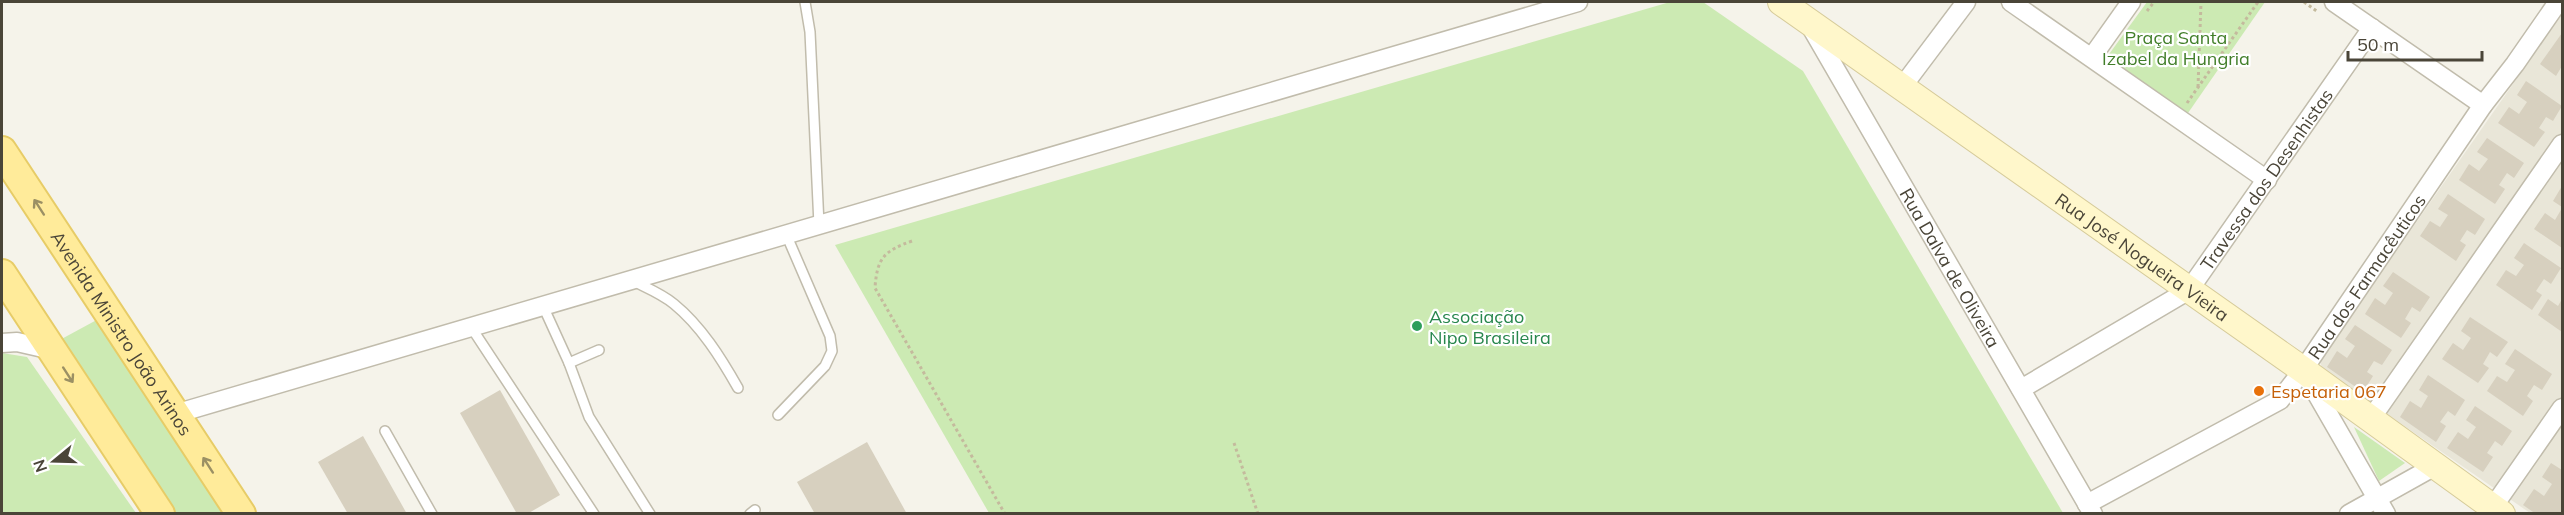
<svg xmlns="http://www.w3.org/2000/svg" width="2564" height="515" viewBox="0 0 2564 515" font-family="Mulish,sans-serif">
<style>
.residential{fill:#e9e6d8}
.green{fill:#cceab3}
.building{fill:#d7d0bf}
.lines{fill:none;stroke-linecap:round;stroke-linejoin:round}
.lane-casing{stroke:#c1bcac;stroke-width:12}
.street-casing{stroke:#c1bcac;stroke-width:21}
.secondary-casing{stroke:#d6cb9a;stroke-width:28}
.primary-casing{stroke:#e7cc67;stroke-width:32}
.path{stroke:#c4ba9d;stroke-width:3;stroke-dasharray:3 3;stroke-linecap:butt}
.lane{stroke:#fff;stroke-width:9}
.street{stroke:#fff;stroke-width:18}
.secondary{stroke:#fff7cb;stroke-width:26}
.primary{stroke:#ffeb9a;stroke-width:28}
.oneway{stroke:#9b9064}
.leisure-dot{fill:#2e9e5b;stroke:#fff;stroke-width:2}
.food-dot{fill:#e8710a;stroke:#fff;stroke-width:2}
.labels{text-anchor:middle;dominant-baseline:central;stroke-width:4.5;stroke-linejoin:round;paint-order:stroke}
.park-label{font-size:18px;fill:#417e29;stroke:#fff}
.street-label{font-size:18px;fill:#4a4538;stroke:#fff}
.leisure-label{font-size:18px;fill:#27864d;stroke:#fff;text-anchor:start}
.food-label{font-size:18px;fill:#c56008;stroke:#fff;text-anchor:start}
</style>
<rect width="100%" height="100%" fill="#f5f3ea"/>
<path class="residential" d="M 2562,14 L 2562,513 L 2530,513 L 2322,369 L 2320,360 Z"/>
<g class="green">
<path d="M 1670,2 L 1703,2 L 1803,71 L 2063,513 L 989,513 L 835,245 Z"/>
<path d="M 2147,2 L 2265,2 L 2188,113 L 2107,57 Z"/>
<path d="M 104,316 L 228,513 L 169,513 L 56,342 Z"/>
<path d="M 2,353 L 27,357 L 136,513 L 2,513 Z"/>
<path d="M 2354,427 L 2405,463 L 2379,481 Z"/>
</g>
<g class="building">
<path d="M 2562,33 L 2562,66 L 2556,76 L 2540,64 Z"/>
<path d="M 2526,81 L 2562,106 L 2553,121 L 2546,117 L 2539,128 L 2545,132 L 2534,147 L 2498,123 L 2509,107 L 2519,114 L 2527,102 L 2517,95 Z"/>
<path d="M 2487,138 L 2524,163 L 2514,178 L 2507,173 L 2499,185 L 2505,189 L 2495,204 L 2459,180 L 2469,164 L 2479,171 L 2488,159 L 2477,152 Z"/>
<path d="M 2562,186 L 2562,207 L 2553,201 Z"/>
<path d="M 2448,194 L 2485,219 L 2475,235 L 2467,230 L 2460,241 L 2466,245 L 2456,261 L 2420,236 L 2430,221 L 2440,227 L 2448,215 L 2438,209 Z"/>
<path d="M 2562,208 L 2562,248 L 2534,229 L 2545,213 L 2555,220 Z"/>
<path d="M 2524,243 L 2561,268 L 2551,284 L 2544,279 L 2536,291 L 2542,295 L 2532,310 L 2496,285 L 2506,270 L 2516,276 L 2524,265 L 2514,258 Z"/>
<path d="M 2393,272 L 2430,297 L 2420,312 L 2412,307 L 2405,319 L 2411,323 L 2401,338 L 2365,314 L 2375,298 L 2385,305 L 2393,293 L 2383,286 Z"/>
<path d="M 2548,299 L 2558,306 L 2562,299 L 2562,332 L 2538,315 Z"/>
<path d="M 2470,317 L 2508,342 L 2497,357 L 2490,352 L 2483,364 L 2489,368 L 2478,383 L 2442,359 L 2453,343 L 2463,350 L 2471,338 L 2461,331 Z"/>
<path d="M 2355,325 L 2392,350 L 2382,365 L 2374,361 L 2367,372 L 2373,376 L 2363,392 L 2327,367 L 2337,351 L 2347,358 L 2355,346 L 2345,339 Z"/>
<path d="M 2515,349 L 2552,374 L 2542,390 L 2534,385 L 2527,396 L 2533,401 L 2523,416 L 2487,391 L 2497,376 L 2507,382 L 2515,370 L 2505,364 Z"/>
<path d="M 2428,375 L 2465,400 L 2455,416 L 2448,411 L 2440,422 L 2446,426 L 2436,442 L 2400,417 L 2410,401 L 2421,408 L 2428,396 L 2419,390 Z"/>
<path d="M 500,390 L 560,495 L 527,514 L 517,514 L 460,413 Z"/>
<path d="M 2475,406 L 2512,431 L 2502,446 L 2495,441 L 2487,453 L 2493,457 L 2483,472 L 2447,448 L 2458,432 L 2468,439 L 2476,427 L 2466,420 Z"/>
<path d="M 363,436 L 407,514 L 348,514 L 318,462 Z"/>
<path d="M 867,442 L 907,514 L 815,514 L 797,482 Z"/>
<path d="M 2551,463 L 2562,470 L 2562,514 L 2536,514 L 2523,505 L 2534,489 L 2544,496 L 2552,484 L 2542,477 Z"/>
</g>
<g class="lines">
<defs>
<g id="lane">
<path d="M 805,2 L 810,32 L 819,225"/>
<path d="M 633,281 C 647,288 662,294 674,304 C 701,326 721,358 738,388"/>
<path d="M 543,306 L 569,363 L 589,417 L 650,514"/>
<path d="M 471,327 L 594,514"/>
<path d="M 569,363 L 599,350"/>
<path d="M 778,415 L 825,366 L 832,351 L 830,336 L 786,234"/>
<path d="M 385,431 L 432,514"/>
<path d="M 750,514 L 755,510"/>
</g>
<g id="street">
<path d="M 2011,2 L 2267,180"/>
<path d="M 2334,2 L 2483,105"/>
<path id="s1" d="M 1811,27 L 2093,514"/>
<path d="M 2092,57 L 2131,2"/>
<path d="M 1902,87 L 1966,2"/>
<path d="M 2,343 L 17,342 L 52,350"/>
<path d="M 2307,377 L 2386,514"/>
<path id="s2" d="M 2021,389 L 2189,290 L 2372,28"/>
<path d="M 175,414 L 1578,2"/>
<path d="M 2370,420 L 2562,144"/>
<path id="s3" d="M 2087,504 L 2280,400 L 2303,370 L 2483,105 L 2515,64 L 2558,2"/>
<path d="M 2493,507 L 2562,408"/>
<path d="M 2349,514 L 2435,466"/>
</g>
<g id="secondary">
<path id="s4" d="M 1781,2 L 2303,370 L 2502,514"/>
</g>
<g id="primary">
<path id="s5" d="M 2,151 L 241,514"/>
<path d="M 2,274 L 160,514"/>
</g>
</defs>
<use href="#lane" class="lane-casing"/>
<use href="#street" class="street-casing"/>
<use href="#secondary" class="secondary-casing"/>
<use href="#primary" class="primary-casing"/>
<g class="path">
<path d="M 2304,2 L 2318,12"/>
<path d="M 2147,11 L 2154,2"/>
<path d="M 2198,87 L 2201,2"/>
<path d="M 2187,103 L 2258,2"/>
<path d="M 912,241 C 884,251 877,258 875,288 L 1005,514"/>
<path d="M 1234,443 L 1258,514"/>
</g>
<use href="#lane" class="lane"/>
<use href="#street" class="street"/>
<use href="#secondary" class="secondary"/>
<use href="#primary" class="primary"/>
</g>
<defs><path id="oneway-shaft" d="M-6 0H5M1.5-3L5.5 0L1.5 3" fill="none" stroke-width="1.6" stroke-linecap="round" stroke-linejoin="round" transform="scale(1.5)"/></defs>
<g class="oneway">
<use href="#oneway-shaft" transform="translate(39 207) rotate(-123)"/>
<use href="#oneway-shaft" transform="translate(68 375) rotate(57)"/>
<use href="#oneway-shaft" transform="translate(208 465) rotate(-123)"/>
</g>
<circle class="leisure-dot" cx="1417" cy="326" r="6"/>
<circle class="food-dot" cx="2259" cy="391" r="6"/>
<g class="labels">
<g class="park-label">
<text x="2176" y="37">Praça Santa<tspan x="2176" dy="21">Izabel da Hungria</tspan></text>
</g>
<g class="street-label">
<text stroke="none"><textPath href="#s2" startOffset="330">Travessa dos Desenhistas</textPath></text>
<text stroke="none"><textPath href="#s4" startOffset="442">Rua José Nogueira Vieira</textPath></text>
<text stroke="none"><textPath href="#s1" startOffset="278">Rua Dalva de Oliveira</textPath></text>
<text stroke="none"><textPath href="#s3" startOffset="370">Rua dos Farmacêuticos</textPath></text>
<text stroke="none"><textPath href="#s5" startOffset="218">Avenida Ministro João Arinos</textPath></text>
</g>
<g class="leisure-label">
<text x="1429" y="316">Associação<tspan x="1429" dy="21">Nipo Brasileira</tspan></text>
</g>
<g class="food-label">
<text x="2271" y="391">Espetaria 067</text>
</g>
</g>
<rect width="2564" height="515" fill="none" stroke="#4a4538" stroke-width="6"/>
<g transform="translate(54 461) rotate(251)" stroke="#ffffff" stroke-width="4.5" paint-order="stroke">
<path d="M0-4.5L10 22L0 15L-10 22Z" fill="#4a4538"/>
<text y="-9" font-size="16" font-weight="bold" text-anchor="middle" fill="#4a4538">N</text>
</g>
<path d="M2348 51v9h134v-9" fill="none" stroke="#4a4538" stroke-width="3"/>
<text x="2357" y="51" font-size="18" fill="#4a4538" stroke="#ffffff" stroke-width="4.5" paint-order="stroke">50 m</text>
</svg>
